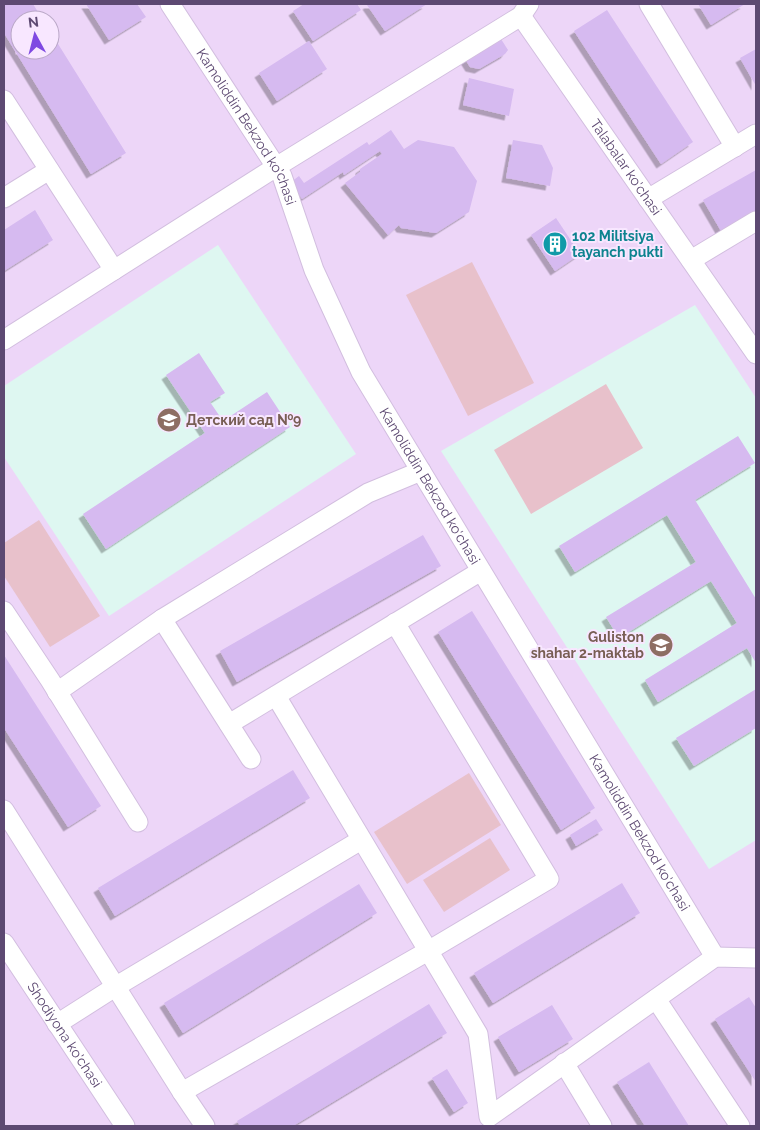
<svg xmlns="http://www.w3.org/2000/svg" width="760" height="1130" viewBox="0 0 760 1130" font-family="Raleway,sans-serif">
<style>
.residential{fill:#edd6f8;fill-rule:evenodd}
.education{fill:#def7f1}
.green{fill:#e8c1cb}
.building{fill:#d6baf0;filter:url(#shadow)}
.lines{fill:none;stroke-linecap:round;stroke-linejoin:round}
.minor-casing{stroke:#d2bedf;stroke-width:21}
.minor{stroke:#fff;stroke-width:19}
.labels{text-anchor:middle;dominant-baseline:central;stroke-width:4;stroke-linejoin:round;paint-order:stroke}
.street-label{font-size:14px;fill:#5d4972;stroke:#f8e7ff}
.culture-label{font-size:14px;font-weight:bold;fill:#0d838f;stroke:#f8e7ff;text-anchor:start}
.education-label{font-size:14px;font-weight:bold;fill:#785e54;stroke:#f8e7ff;text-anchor:start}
</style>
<defs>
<filter id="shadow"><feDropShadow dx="-4.5" dy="4.5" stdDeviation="0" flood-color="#0004"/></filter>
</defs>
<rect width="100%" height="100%" fill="#f5e1fb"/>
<path class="residential" d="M 4,4 L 756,4 L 756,1126 L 4,1126 ZM 20,20 L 50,20 L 50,50 L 20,50 Z"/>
<g class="education">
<path d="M 218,245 L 356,454 L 109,616 L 4,457 L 4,386 Z"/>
<path d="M 695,305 L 756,398 L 756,840 L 709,869 L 441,451 Z"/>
</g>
<g class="green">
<path d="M 472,262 L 534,383 L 468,416 L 406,295 Z"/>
<path d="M 606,384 L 643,448 L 531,514 L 494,450 Z"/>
<path d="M 39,520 L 100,616 L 50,647 L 4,576 L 4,543 Z"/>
<path d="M 469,773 L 501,825 L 407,884 L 374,832 Z"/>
<path d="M 490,838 L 510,870 L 444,912 L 423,880 Z"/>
</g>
<g class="building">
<path d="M 4,4 L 33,4 L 43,20 L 20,20 L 20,50 L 50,50 L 50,31 L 126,153 L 91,174 L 4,33 Z"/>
<path d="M 86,4 L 137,4 L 146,17 L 109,40 Z"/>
<path d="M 304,4 L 357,4 L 361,10 L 313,41 L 293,11 Z"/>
<path d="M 369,4 L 427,4 L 385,31 L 367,5 Z"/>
<path d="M 698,4 L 745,4 L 711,25 Z"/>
<path d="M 607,10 L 693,142 L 661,164 L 574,31 Z"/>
<path d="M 501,39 L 508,50 L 505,54 L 479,69 L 470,67 L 465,59 Z"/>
<path d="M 309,41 L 327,69 L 277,101 L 259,73 Z"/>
<path d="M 756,49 L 756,86 L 740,58 Z"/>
<path d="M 469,78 L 514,89 L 509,116 L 463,105 Z"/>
<path d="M 391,130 L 404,149 L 418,140 L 454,147 L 477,181 L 469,212 L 436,233 L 401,228 L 399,225 L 388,235 L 345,183 L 360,172 L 360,169 L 382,154 L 380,151 L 344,175 L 343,172 L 302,199 L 291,182 L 299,176 L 304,183 L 367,142 L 369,145 Z"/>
<path d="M 513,140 L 542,145 L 553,168 L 550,186 L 506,178 Z"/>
<path d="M 756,170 L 756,211 L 721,231 L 703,200 Z"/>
<path d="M 35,210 L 53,240 L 4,271 L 4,230 Z"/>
<path d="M 556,218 L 580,254 L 555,271 L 531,235 Z"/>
<path d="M 199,353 L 225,393 L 210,402 L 223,421 L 267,392 L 290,427 L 106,549 L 83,514 L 205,433 L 166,375 Z"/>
<path d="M 738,436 L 755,463 L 695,500 L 756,599 L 756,663 L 747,648 L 658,702 L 645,680 L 737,623 L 711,581 L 619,638 L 606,617 L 696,562 L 667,515 L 575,572 L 559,546 Z"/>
<path d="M 423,535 L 441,566 L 237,682 L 220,651 Z"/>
<path d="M 472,611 L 595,808 L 561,830 L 438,632 Z"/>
<path d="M 4,655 L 101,806 L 68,827 L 4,728 Z"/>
<path d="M 756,689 L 756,728 L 694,766 L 676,738 Z"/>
<path d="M 293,770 L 310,798 L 115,916 L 98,888 Z"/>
<path d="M 596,819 L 603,830 L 576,846 L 570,835 Z"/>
<path d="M 622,883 L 640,913 L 493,1003 L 474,973 Z"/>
<path d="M 359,884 L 377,913 L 183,1033 L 164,1003 Z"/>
<path d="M 749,997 L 756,1008 L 756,1082 L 715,1019 Z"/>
<path d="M 429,1004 L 447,1033 L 293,1126 L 240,1126 L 237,1121 Z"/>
<path d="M 552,1005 L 573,1039 L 519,1072 L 498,1037 Z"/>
<path d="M 649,1062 L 689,1126 L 645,1126 L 617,1082 Z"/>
<path d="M 447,1069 L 468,1103 L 454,1112 L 432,1078 Z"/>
</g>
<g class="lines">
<defs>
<g id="minor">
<path id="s1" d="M 170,4 L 282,176 L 314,270 L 361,372 L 715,957"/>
<path d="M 649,4 L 735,147"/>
<path id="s2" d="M 521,16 L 756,354"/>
<path d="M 4,100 L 114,270"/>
<path d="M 4,198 L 49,170"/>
<path d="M 648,199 L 756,134"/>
<path d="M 691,260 L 756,221"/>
<path d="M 4,340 L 276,167 L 521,16 L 529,4"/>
<path d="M 4,611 L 50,680 L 138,822"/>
<path d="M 162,619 L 251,759"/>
<path d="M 57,692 L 162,619 L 368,493 L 421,471"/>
<path d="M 276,696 L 478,1034 L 489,1117 L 715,957 L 756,958"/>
<path d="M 229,724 L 481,571"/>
<path d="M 4,810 L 182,1092 L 205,1126"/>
<path id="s3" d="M 4,943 L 125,1126"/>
<path d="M 656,999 L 740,1126"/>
<path d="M 57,1024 L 115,987 L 361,840"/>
<path d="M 564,1063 L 602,1126"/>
<path d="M 182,1092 L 428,951 L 549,879 L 395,623"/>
</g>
</defs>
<use href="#minor" class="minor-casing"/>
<use href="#minor" class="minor"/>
</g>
<defs>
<symbol id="building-disc" viewBox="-11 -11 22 22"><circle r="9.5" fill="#0f9aa8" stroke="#f8e7ff"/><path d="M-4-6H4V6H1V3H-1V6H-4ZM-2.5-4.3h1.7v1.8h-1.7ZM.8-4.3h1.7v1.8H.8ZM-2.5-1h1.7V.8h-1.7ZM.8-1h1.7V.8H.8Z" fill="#fff"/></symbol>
<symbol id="school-disc" viewBox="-11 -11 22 22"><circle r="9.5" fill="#8d6e63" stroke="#f8e7ff"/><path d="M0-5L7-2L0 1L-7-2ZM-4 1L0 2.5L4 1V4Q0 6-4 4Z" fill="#fff"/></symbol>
</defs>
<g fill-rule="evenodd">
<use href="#building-disc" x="541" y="230" width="28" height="28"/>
<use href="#school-disc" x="155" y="406" width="28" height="28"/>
<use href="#school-disc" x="647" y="631" width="28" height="28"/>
</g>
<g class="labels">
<g class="street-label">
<text stroke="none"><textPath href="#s1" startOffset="145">Kamoliddin Bekzod ko'chasi</textPath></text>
<text stroke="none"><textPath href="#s2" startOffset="184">Talabalar ko'chasi</textPath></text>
<text stroke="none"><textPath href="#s1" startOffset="550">Kamoliddin Bekzod ko'chasi</textPath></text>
<text stroke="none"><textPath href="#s1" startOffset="955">Kamoliddin Bekzod ko'chasi</textPath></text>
<text stroke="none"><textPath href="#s3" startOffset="110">Shodiyona ko'chasi</textPath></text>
</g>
<g class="culture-label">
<text x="572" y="236">102 Militsiya<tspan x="572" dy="16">tayanch pukti</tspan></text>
</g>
<g class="education-label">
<text x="186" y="420">Детский сад №9</text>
<text x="644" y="637" text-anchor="end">Guliston<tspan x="644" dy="16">shahar 2-maktab</tspan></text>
</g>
</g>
<rect width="760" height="1130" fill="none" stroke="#5d4972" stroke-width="10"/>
<g transform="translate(35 35) rotate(353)"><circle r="24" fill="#f8e7ff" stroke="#baa8c7"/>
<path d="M0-4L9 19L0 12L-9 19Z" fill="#7f49e2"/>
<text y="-8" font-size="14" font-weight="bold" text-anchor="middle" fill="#5d4972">N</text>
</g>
</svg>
